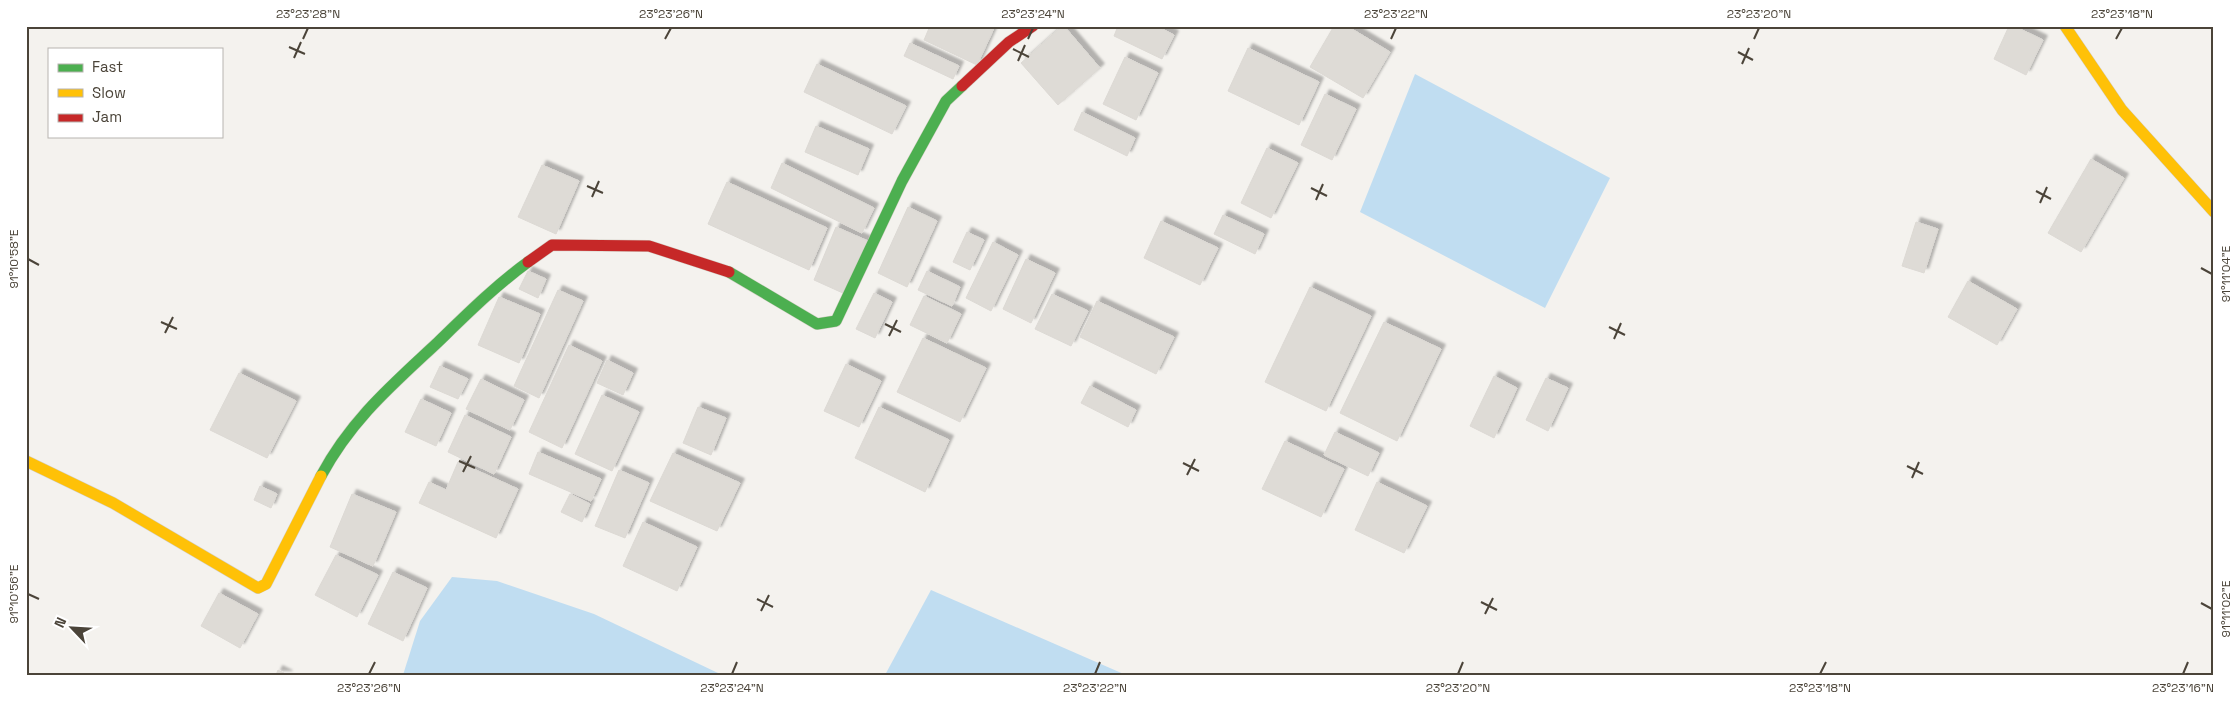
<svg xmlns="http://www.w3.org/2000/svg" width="2240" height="701" viewBox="0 0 2240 701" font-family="'Space Grotesk',sans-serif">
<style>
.water{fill:#c0ddf1}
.building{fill:#dedbd6;stroke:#dcd9d4;filter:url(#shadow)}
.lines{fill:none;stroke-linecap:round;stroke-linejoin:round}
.fast-casing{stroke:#d3cfc5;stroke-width:12}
.slow-casing{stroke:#d3cfc5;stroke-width:12}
.jam-casing{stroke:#d3cfc5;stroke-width:12}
.fast{stroke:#4caf50;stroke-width:11}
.slow{stroke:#ffc107;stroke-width:11}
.jam{stroke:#c62828;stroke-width:11}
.ticks{fill:none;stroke:#4b4439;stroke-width:2}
.neatline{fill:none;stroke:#4b4439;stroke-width:2}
.ticks-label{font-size:12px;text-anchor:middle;fill:#4b4439}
</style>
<defs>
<filter id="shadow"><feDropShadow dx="4.5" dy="-4.5" stdDeviation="1" flood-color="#0004"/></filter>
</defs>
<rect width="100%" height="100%" fill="#f4f2ee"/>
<g class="water">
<path d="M 1415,74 L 1610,178 L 1545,308 L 1360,212 Z"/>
<path d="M 452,577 L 497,581 L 594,614 L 718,673 L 717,675 L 403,675 L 420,621 Z"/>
<path d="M 931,590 L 1126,675 L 885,675 Z"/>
</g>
<g class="building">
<path d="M 930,26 L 995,26 L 977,65 L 924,40 Z"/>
<path d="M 1062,26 L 1064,26 L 1100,68 L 1058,105 L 1021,63 Z"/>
<path d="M 1118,26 L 1157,26 L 1174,35 L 1162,59 L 1114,36 Z"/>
<path d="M 1334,26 L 1347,26 L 1390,52 L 1363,98 L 1310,67 Z"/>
<path d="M 2009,26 L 2014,26 L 2043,40 L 2026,75 L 1994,59 Z"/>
<path d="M 910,43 L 959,66 L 953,79 L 904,56 Z"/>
<path d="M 1248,48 L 1319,82 L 1299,125 L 1228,91 Z"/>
<path d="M 1125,57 L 1158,73 L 1136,120 L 1103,104 Z"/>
<path d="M 817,64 L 906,106 L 892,134 L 804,92 Z"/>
<path d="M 1325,94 L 1356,109 L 1332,160 L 1301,145 Z"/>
<path d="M 1082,112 L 1135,138 L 1127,156 L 1074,130 Z"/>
<path d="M 816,126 L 869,149 L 858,175 L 805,152 Z"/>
<path d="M 1267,148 L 1298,163 L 1271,218 L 1241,203 Z"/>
<path d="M 2091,159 L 2124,178 L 2081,252 L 2048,233 Z"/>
<path d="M 782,163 L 874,208 L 862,233 L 771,188 Z"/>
<path d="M 542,165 L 579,181 L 556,234 L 518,217 Z"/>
<path d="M 727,182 L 827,228 L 809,270 L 708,224 Z"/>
<path d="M 908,207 L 937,221 L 907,287 L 878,273 Z"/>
<path d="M 1223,215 L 1264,234 L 1255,254 L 1214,234 Z"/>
<path d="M 1161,221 L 1218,248 L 1200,285 L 1144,258 Z"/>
<path d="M 1916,222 L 1938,229 L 1924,273 L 1902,266 Z"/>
<path d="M 836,227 L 868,241 L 845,294 L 814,280 Z"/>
<path d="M 967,232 L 984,240 L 970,270 L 953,262 Z"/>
<path d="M 993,242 L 1018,255 L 991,311 L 966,298 Z"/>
<path d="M 1026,259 L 1055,273 L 1031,323 L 1003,309 Z"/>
<path d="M 528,271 L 546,279 L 538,298 L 519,289 Z"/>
<path d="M 927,271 L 960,287 L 952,306 L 918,290 Z"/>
<path d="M 1968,281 L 2017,309 L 1997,345 L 1948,317 Z"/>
<path d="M 1310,287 L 1371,316 L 1326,411 L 1265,382 Z"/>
<path d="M 558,290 L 583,301 L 539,398 L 514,386 Z"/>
<path d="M 874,293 L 892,302 L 875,338 L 856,329 Z"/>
<path d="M 1052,294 L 1088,311 L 1071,346 L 1035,329 Z"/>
<path d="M 924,296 L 961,314 L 947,343 L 910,325 Z"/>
<path d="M 499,297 L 540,314 L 519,363 L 478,345 Z"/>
<path d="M 1097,301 L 1174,337 L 1156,374 L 1080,337 Z"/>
<path d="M 1384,322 L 1441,349 L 1397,441 L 1340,413 Z"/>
<path d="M 923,338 L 986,368 L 960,422 L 897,392 Z"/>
<path d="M 569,345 L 602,361 L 562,448 L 529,432 Z"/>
<path d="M 607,360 L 633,373 L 623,395 L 597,383 Z"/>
<path d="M 846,364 L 881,381 L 859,427 L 824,411 Z"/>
<path d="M 440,366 L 468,379 L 458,399 L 430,387 Z"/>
<path d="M 239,373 L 296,401 L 267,458 L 210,430 Z"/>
<path d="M 1494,376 L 1517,388 L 1494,438 L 1470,426 Z"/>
<path d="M 1546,378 L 1568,388 L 1548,431 L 1526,420 Z"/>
<path d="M 481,379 L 524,400 L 510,430 L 466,409 Z"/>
<path d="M 1090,386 L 1136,410 L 1128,427 L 1081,403 Z"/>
<path d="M 602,395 L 639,412 L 612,471 L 575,454 Z"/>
<path d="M 421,399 L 451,413 L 436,446 L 405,432 Z"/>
<path d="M 698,407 L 726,418 L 711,455 L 683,443 Z"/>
<path d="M 879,407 L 949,440 L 925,492 L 855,458 Z"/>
<path d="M 465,415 L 511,437 L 494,474 L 448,452 Z"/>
<path d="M 1335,432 L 1379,453 L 1368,476 L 1324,455 Z"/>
<path d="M 1285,441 L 1344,469 L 1321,517 L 1262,489 Z"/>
<path d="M 538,452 L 601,479 L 591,501 L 529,474 Z"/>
<path d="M 673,453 L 740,483 L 717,531 L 650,501 Z"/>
<path d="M 458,462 L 518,489 L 496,538 L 419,503 L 429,482 L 446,490 Z"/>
<path d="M 619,470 L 649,483 L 625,538 L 595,526 Z"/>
<path d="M 1377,482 L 1427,506 L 1404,553 L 1355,530 Z"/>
<path d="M 260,486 L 277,494 L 271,508 L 254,500 Z"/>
<path d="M 352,494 L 396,512 L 373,566 L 330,547 Z"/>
<path d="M 570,494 L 590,504 L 582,522 L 561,512 Z"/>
<path d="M 643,522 L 697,547 L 677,591 L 623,566 Z"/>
<path d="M 336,555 L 378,575 L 357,617 L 315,595 Z"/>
<path d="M 393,572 L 427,588 L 403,641 L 368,624 Z"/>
<path d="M 219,593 L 258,614 L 240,648 L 201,626 Z"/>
<path d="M 278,670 L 288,675 L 276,675 Z"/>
</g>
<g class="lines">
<defs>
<g id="fast">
<path d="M 729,272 L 817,324 L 836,321 L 902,181 L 946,101 L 962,86"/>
<path d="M 321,476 C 351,420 391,386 436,344 C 466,315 495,286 528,262"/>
</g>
<g id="slow">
<path d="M 2065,26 L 2122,110 L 2214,212"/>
<path d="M 26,461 L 113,503 L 258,588 L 266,584 L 321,476"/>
</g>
<g id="jam">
<path d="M 962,86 L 1009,42 L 1033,26"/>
<path d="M 528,262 L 552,245 L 649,246 L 729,272"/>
</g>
</defs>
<use href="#fast" class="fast-casing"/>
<use href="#slow" class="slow-casing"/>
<use href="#jam" class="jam-casing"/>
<use href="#fast" class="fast"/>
<use href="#slow" class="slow"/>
<use href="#jam" class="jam"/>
</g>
<path class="ticks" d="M 303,39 L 308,28M 665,39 L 671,28M 1028,39 L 1033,28M 1391,39 L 1396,28M 1754,39 L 1759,28M 2116,39 L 2122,28M 289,47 L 305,54M 1013,49 L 1029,57M 1738,52 L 1753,60M 294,58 L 301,42M 1018,61 L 1025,45M 1742,64 L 1749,48M 587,186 L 603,193M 1311,188 L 1327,196M 2036,191 L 2051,199M 592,197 L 599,181M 1316,200 L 1323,184M 2040,203 L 2047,187M 28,259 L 39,265M 2201,268 L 2212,274M 161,322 L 177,329M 885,324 L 901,332M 1609,327 L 1625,335M 165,333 L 173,317M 889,336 L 897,320M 1614,339 L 1621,323M 459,461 L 475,468M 1183,463 L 1199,471M 1907,466 L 1923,474M 463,472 L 471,456M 1187,475 L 1195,459M 1912,478 L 1919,462M 28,594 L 39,599M 757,599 L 773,607M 1481,602 L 1497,610M 2201,603 L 2212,609M 761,611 L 769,595M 1485,614 L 1493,598M 369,674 L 375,662M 732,674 L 737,662M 1095,674 L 1100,662M 1458,674 L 1463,662M 1820,674 L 1826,662M 2183,674 L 2188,662"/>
<rect width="2240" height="701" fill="none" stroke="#ffffff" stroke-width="55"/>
<rect x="48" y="48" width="175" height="90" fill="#ffffff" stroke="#b7b4b0"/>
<rect x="58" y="64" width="25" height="8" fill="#4caf50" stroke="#b7b4b0"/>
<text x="92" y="72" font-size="15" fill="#4b4439">Fast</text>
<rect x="58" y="89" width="25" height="8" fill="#ffc107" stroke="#b7b4b0"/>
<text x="92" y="98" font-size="15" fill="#4b4439">Slow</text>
<rect x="58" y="114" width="25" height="8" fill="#c62828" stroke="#b7b4b0"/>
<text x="92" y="122" font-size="15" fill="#4b4439">Jam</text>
<g transform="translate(72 628) rotate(295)" stroke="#ffffff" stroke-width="4" paint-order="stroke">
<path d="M0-4L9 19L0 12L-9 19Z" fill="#4b4439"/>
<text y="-8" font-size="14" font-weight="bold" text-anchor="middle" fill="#4b4439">N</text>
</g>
<rect x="28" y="28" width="2184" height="646" class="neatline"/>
<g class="ticks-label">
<text x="308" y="18">23°23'28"N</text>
<text x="671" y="18">23°23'26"N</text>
<text x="1033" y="18">23°23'24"N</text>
<text x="1396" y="18">23°23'22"N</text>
<text x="1759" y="18">23°23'20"N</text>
<text x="2122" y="18">23°23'18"N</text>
<text transform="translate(14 259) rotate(-90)" y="4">91°10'58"E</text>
<text transform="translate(2226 274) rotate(-90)" y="4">91°11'04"E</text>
<text transform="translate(14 594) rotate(-90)" y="4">91°10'56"E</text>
<text transform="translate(2226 609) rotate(-90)" y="4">91°11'02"E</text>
<text x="369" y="692">23°23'26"N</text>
<text x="732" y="692">23°23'24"N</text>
<text x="1095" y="692">23°23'22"N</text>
<text x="1458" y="692">23°23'20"N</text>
<text x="1820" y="692">23°23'18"N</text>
<text x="2183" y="692">23°23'16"N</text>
</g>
</svg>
